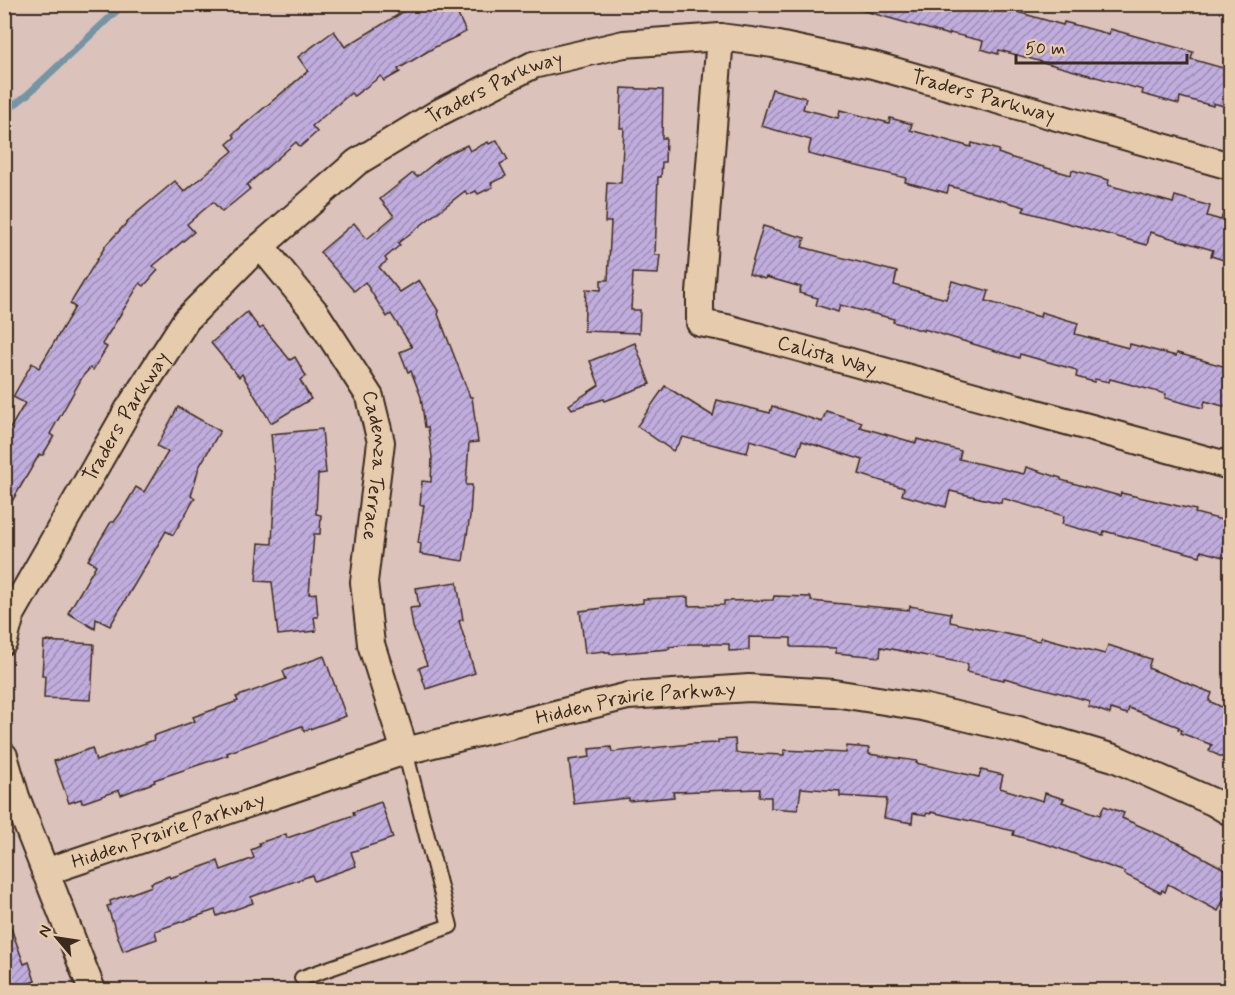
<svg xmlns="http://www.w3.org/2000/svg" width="1235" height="995" viewBox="0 0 1235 995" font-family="Mynerve,sans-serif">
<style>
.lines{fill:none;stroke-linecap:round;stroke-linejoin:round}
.stream{stroke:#7594a4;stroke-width:7}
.building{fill:url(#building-hatch);stroke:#3b2a1e;stroke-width:1.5}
.lane-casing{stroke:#3b2a1e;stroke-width:18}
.street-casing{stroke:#3b2a1e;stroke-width:30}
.lane{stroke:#e6cbad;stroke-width:14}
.street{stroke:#e6cbad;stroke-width:26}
.labels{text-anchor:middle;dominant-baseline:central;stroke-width:5;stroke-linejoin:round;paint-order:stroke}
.street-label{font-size:20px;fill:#3b2a1e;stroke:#e6cbad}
</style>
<defs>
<pattern id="building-hatch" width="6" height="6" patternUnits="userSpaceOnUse" patternTransform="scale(1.5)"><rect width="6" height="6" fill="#c0addd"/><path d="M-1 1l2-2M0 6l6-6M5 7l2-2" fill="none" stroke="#9d8db3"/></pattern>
</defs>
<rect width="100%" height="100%" fill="#dbc2bb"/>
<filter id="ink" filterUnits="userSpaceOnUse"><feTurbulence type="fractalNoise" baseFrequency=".0167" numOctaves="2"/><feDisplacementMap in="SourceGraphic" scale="12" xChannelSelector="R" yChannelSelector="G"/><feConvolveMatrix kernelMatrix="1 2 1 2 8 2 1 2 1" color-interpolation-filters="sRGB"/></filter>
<g filter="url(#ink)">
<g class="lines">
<path class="stream" d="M 4,113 L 28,94 L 124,4"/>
</g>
<g class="building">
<path d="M 416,4 L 453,4 L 466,32 L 435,47 L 398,69 L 400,72 L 384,81 L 381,76 L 354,96 L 351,93 L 312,126 L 317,132 L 300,147 L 296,142 L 247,185 L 250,189 L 222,212 L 213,202 L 187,224 L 194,232 L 153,266 L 158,270 L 144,286 L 140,283 L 102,344 L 107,347 L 93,370 L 90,368 L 83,376 L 50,434 L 54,436 L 43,455 L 39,455 L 4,515 L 4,439 L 25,403 L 13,397 L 32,363 L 39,368 L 75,307 L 70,304 L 106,245 L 133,216 L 175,181 L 184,192 L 233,151 L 227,144 L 235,137 L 233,134 L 308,71 L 298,57 L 334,31 L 345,47 Z"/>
<path d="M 862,4 L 1011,4 L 1010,10 L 1063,25 L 1064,22 L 1109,34 L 1110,29 L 1193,52 L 1191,59 L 1230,70 L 1230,94 L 1227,107 L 1213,103 L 1213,106 L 1180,97 L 1179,104 L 1142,94 L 1143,90 L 999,50 L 998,54 L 981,49 L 983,41 L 950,33 L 949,35 L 861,10 Z"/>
<path d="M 622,88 L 663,90 L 662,138 L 666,138 L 665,162 L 662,162 L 661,177 L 658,177 L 655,255 L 660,255 L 658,274 L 633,273 L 631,310 L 640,310 L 639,333 L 584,331 L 586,289 L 601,290 L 601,280 L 608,280 L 611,222 L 605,222 L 607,182 L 621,183 L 624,128 L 620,128 Z"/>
<path d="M 772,89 L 806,98 L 803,109 L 838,118 L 840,110 L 889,123 L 890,118 L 912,124 L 910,130 L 971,147 L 972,143 L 999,150 L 998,153 L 1009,157 L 1071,175 L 1072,170 L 1109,180 L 1108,185 L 1173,203 L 1175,196 L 1210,206 L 1207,216 L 1221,220 L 1225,207 L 1230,208 L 1230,262 L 1211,256 L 1213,250 L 1150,232 L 1147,245 L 1023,211 L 1025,207 L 993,198 L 949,186 L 947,193 L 905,182 L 906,178 L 808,154 L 811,140 L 761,126 Z"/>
<path d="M 497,140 L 508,160 L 500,164 L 506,176 L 491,183 L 493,187 L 478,194 L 476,191 L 467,195 L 465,191 L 398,243 L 400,245 L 385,258 L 387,261 L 379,267 L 400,292 L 419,280 L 439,312 L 438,314 L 470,397 L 472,397 L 478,442 L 469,443 L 466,485 L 472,485 L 470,516 L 463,561 L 420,554 L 421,544 L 418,543 L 424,505 L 420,505 L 422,481 L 431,482 L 432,457 L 428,427 L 425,427 L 421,397 L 411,371 L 408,372 L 400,352 L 412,347 L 391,314 L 387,317 L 365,282 L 354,291 L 320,252 L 354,223 L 367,239 L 394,216 L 380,199 L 413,173 L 417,177 L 442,157 L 467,145 L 470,151 L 488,142 L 489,144 Z"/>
<path d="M 763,226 L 805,238 L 802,247 L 897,272 L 894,285 L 946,299 L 952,281 L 989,291 L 986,301 L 1040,317 L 1041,312 L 1078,323 L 1075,334 L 1129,348 L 1130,344 L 1176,356 L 1177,353 L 1230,368 L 1230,408 L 1205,401 L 1203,408 L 1165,398 L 1166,394 L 1110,379 L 1109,382 L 1095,379 L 1094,382 L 1076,377 L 1077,372 L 1073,369 L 1020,354 L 1019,358 L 924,329 L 924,331 L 893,322 L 894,319 L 840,305 L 838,312 L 816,305 L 818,298 L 799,293 L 801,287 L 766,277 L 765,279 L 749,274 Z"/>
<path d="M 247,312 L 260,329 L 263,327 L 290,360 L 295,357 L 306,376 L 300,380 L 311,399 L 271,423 L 242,374 L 239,377 L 211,343 Z"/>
<path d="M 635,343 L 650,384 L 605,401 L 604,399 L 572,409 L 569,405 L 599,385 L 590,361 Z"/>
<path d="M 665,386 L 713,416 L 717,400 L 770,413 L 772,406 L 822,422 L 826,411 L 862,422 L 860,427 L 916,443 L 917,439 L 961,451 L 959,459 L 1024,474 L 1026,467 L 1061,478 L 1061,480 L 1120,496 L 1121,493 L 1196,510 L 1195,513 L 1230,522 L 1230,559 L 1201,551 L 1200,556 L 1104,531 L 1103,535 L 1062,524 L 1064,516 L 1002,498 L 1001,503 L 950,491 L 946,507 L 902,495 L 904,488 L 859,474 L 863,460 L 802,441 L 797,454 L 750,440 L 747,453 L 683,437 L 673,451 L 637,426 Z"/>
<path d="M 178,407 L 220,431 L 199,467 L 191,496 L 195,498 L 173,535 L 166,531 L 110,626 L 96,619 L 95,629 L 68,613 L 96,565 L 88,560 L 111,522 L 114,522 L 120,514 L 136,487 L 144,492 L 168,452 L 157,446 Z"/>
<path d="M 322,429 L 326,473 L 318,474 L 316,514 L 321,515 L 320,534 L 314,534 L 309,594 L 316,593 L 318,617 L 314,617 L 316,631 L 278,635 L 272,582 L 256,581 L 259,543 L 272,544 L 275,477 L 271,434 Z"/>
<path d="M 457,582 L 463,620 L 459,621 L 475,673 L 426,689 L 419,668 L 427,665 L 413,627 L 410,608 L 419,607 L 416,588 Z"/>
<path d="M 774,596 L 811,597 L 811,601 L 909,610 L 910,606 L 951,613 L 950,622 L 1039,641 L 1041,637 L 1105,654 L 1108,645 L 1151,659 L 1148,668 L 1212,693 L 1209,701 L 1228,710 L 1230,705 L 1230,761 L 1209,751 L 1212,745 L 1181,733 L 1182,730 L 1178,729 L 1179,727 L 1129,708 L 1127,714 L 1111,709 L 1110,714 L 1088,706 L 1090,701 L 1004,678 L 1004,680 L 966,672 L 968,664 L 881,647 L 880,657 L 836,653 L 836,648 L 791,647 L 791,638 L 749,637 L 749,650 L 729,651 L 729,644 L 690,644 L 669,647 L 669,649 L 610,654 L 610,652 L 605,652 L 605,651 L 585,653 L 580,611 L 643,603 L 643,599 L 688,597 L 688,606 L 724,605 L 724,601 L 773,600 Z"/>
<path d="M 44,641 L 94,644 L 91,700 L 44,698 L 45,676 L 42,676 Z"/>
<path d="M 324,656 L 346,716 L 304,731 L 302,726 L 227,753 L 228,755 L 154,780 L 155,782 L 121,795 L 119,790 L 82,803 L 81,799 L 69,803 L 54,761 L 92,748 L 96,761 L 154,740 L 153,736 L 195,721 L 193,717 L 238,701 L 236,697 L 286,679 L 283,671 Z"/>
<path d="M 735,739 L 736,753 L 784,755 L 784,750 L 846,753 L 847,746 L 869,748 L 869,754 L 917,761 L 916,763 L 979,777 L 981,770 L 1003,775 L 1000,788 L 1043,801 L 1045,793 L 1064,799 L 1062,802 L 1100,815 L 1104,806 L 1124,813 L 1122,818 L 1185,846 L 1184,847 L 1230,872 L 1230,888 L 1218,911 L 1168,884 L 1165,892 L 1162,890 L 1161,893 L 1124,874 L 1125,872 L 1049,845 L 1013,835 L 1014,831 L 931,812 L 931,814 L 927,813 L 926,815 L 913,813 L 912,823 L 884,818 L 887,799 L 840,796 L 840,791 L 801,788 L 798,810 L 771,808 L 771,797 L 759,797 L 760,789 L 673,792 L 674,797 L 629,801 L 629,798 L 574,804 L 569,760 L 590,757 L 589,749 L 611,747 L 612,752 L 691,744 L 718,743 L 718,740 Z"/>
<path d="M 381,802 L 393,838 L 351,852 L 356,866 L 314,881 L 312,875 L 251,897 L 253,903 L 217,916 L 215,910 L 155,931 L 157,939 L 123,951 L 107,906 L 111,905 L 110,901 L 152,886 L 151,883 L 169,876 L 170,878 L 218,861 L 221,870 L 254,858 L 251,850 L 260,846 L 259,843 L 286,834 L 287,838 L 354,815 L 353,812 Z"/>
<path d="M 4,917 L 7,917 L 24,964 L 29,962 L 35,981 L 7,990 L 4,990 Z"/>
</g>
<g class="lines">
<defs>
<path id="lane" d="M 302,978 L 450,926 L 405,751"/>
<g id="street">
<path id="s1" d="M 720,37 L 700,293 L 700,323 L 727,328 L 1230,466"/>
<path id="s2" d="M 261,246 L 315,312 L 370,397 L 381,442 L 364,582 L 371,644 L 405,751"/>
<path id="s3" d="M 4,641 L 11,615 L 128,410 L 186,320 L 246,259 L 357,162 L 438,113 L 533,65 L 624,44 L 720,37 L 773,44 L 873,65 L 1230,166"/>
<path d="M 4,756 L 16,797 L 92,990"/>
<path id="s4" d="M 45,872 L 405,751 L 628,696 L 749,688 L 834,693 L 922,707 L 1019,730 L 1114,758 L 1213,802 L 1230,812"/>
</g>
</defs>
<use href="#lane" class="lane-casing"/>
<use href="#street" class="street-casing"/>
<use href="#lane" class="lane"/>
<use href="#street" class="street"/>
</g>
</g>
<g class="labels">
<g class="street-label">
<text stroke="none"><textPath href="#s3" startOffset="760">Traders Parkway</textPath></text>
<text stroke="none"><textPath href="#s3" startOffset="1264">Traders Parkway</textPath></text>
<text stroke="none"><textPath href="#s1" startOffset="418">Calista Way</textPath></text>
<text stroke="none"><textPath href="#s3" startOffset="256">Traders Parkway</textPath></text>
<text stroke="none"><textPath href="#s2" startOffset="256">Cadenza Terrace</textPath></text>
<text stroke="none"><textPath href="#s4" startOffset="616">Hidden Prairie Parkway</textPath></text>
<text stroke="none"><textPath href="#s4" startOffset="130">Hidden Prairie Parkway</textPath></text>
</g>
</g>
<rect width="1235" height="995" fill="none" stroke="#e6cbad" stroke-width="24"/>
<rect x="12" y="12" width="1211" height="971" fill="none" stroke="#3b2a1e" stroke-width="2" filter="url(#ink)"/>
<g transform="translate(57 938) rotate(299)" stroke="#e6cbad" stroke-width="4.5" paint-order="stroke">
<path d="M0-4.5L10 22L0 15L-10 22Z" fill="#3b2a1e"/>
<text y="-9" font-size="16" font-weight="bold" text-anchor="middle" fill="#3b2a1e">N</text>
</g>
<path d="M1016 54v9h171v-9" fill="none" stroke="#3b2a1e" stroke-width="3"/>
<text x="1025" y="54" font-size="18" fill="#3b2a1e" stroke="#e6cbad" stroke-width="4.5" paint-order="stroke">50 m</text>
</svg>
